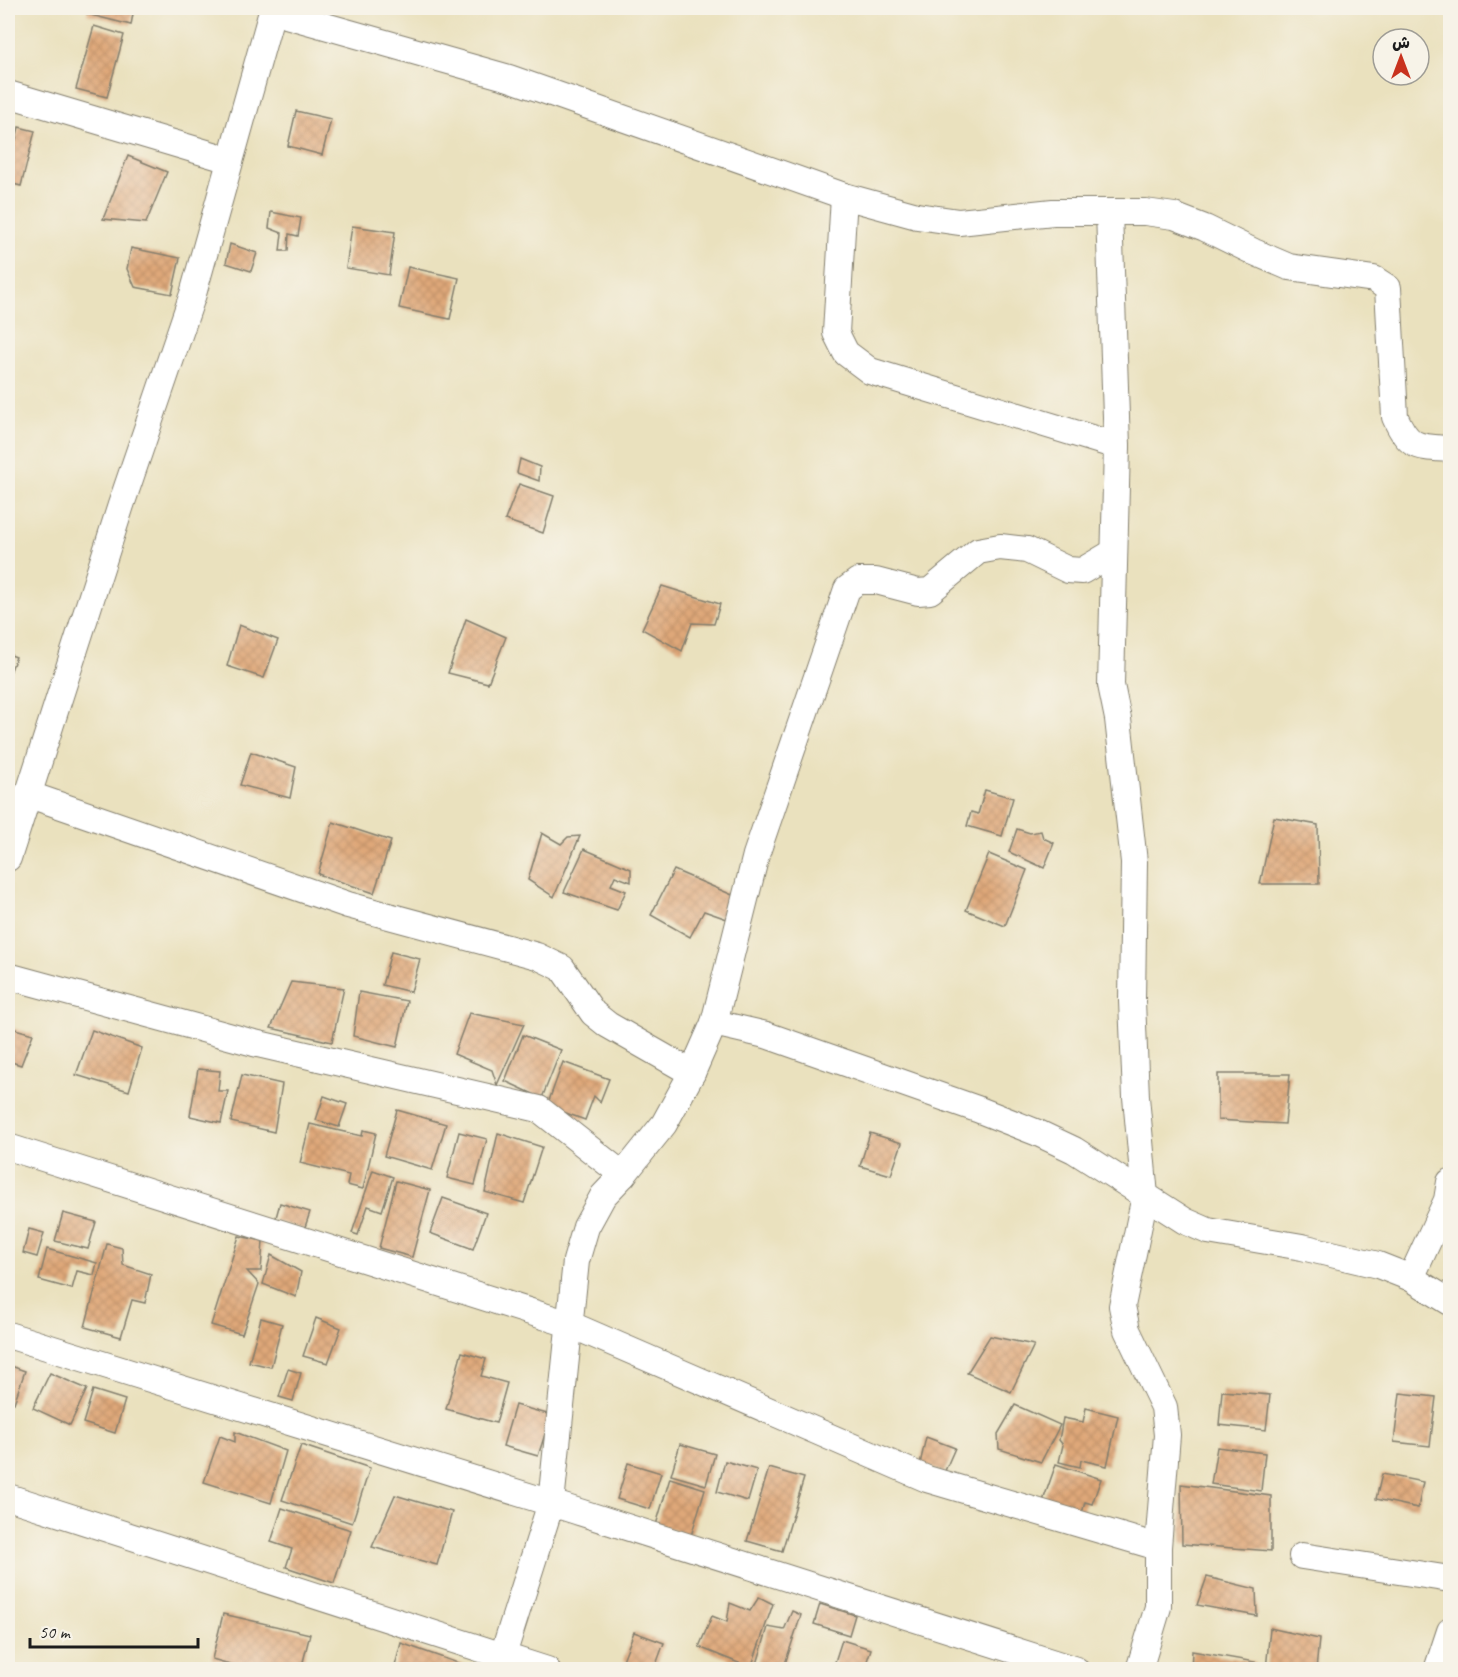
<svg xmlns="http://www.w3.org/2000/svg" width="1458" height="1677" viewBox="0 0 1458 1677" font-family="Caveat,'Playpen Sans Arabic',sans-serif">
<style>
.building{fill:url(#building-cross-hatch)}
.lines{fill:none;stroke-linecap:round;stroke-linejoin:round}
.street-casing{stroke:#837e6d;stroke-width:28}
.street{stroke:#fff;stroke-width:26}
</style>
<defs>
<pattern id="building-cross-hatch" width="8" height="8" patternUnits="userSpaceOnUse" patternTransform="scale(1.5)"><rect width="8" height="8" fill="#dfa879"/><path d="M0 0l8 8M0 8l8-8" fill="none" stroke="#bf9068"/></pattern>
</defs>
<rect width="100%" height="100%" fill="#f7f3e8"/>
<filter id="ink" filterUnits="userSpaceOnUse"><feTurbulence type="fractalNoise" baseFrequency=".0167" numOctaves="2"/><feDisplacementMap in="SourceGraphic" scale="12" xChannelSelector="R" yChannelSelector="G"/><feConvolveMatrix kernelMatrix="1 2 1 2 8 2 1 2 1" color-interpolation-filters="sRGB"/></filter>
<filter id="wash" filterUnits="userSpaceOnUse"><feTurbulence type="fractalNoise" baseFrequency=".008" numOctaves="4" result="noise"/><feDisplacementMap in="SourceGraphic" scale="24" xChannelSelector="R" yChannelSelector="G"/><feGaussianBlur stdDeviation="1.35" result="paint"/><feColorMatrix in="noise" values="0 0 0 0 0 0 0 0 0 0 0 0 0 0 0 0 0 1.4 0 .05"/><feComposite in="paint" operator="in"/></filter>
<g filter="url(#wash)">
<rect width="100%" height="100%" fill="#eae1be"/>
<g id="blocks">
<g class="building">
<path d="M89 8H134L131 25 87 14Z"/>
<path d="M94 26 124 35 107 97 76 89Z"/>
<path d="M296 111 331 119 322 155 288 146Z"/>
<path d="M19 127 35 131 21 186 9 183 12 170 8 169V138L15 143Z"/>
<path d="M128 156 167 172 146 223 103 219Z"/>
<path d="M271 212 301 218 298 236 289 234 288 251H280L282 233 269 228Z"/>
<path d="M352 226 395 232 389 275 346 268Z"/>
<path d="M230 244 257 253 251 271 226 263Z"/>
<path d="M131 248 180 258 172 294 135 287 127 269Z"/>
<path d="M408 267 459 278 450 319 399 308Z"/>
<path d="M520 459 540 467 539 481 517 473Z"/>
<path d="M519 484 554 496 543 533 505 520Z"/>
<path d="M662 586 720 604 714 624 692 623 682 651 642 629Z"/>
<path d="M466 619 506 637 488 683 448 673Z"/>
<path d="M239 625 278 640 264 678 227 666Z"/>
<path d="M8 654 16 657 8 678Z"/>
<path d="M251 752 296 767 290 798 240 785Z"/>
<path d="M985 790 1013 798 1002 836 967 826 971 812 978 814Z"/>
<path d="M1274 817 1318 825 1319 884H1260Z"/>
<path d="M333 822 391 841 374 893 318 874Z"/>
<path d="M1017 829 1030 833 1041 831 1043 838 1054 843 1044 868 1009 852Z"/>
<path d="M542 833 561 844 568 837 580 836 554 897 528 880Z"/>
<path d="M584 849 631 869V882L615 876 611 885 626 891 617 910 564 892Z"/>
<path d="M989 854 1027 870 1005 926 966 910Z"/>
<path d="M674 870 737 897 727 919 704 911 690 937 651 915Z"/>
<path d="M391 952 420 959 411 992 382 985Z"/>
<path d="M291 982 344 988 332 1042 271 1028Z"/>
<path d="M359 992 407 1001 397 1047 353 1036Z"/>
<path d="M469 1013 524 1024 497 1085 492 1070 454 1054Z"/>
<path d="M8 1027 33 1034 21 1065 8 1061Z"/>
<path d="M92 1030 142 1048 129 1091 76 1075Z"/>
<path d="M523 1035 561 1050 542 1098 505 1081Z"/>
<path d="M563 1062 609 1079 600 1102 594 1096 585 1120 547 1106Z"/>
<path d="M198 1069 220 1071 218 1091H228L221 1123 190 1116Z"/>
<path d="M1218 1074H1290L1285 1124 1218 1120Z"/>
<path d="M242 1075 282 1084 274 1132 231 1122Z"/>
<path d="M324 1096 347 1104 339 1127 316 1120Z"/>
<path d="M397 1110 446 1124 432 1170 384 1156Z"/>
<path d="M310 1124 362 1136 363 1130 376 1133 363 1189 347 1185 349 1175 300 1163Z"/>
<path d="M459 1132 487 1139 475 1185 447 1178Z"/>
<path d="M498 1133 542 1147 524 1203 485 1192Z"/>
<path d="M870 1133 902 1143 891 1175 860 1166Z"/>
<path d="M373 1170 393 1177 382 1211 368 1206 358 1235 352 1233Z"/>
<path d="M396 1181 430 1190 412 1257 379 1248Z"/>
<path d="M443 1198 486 1213 473 1249 430 1233Z"/>
<path d="M280 1203 310 1212 304 1230 275 1221Z"/>
<path d="M63 1213 96 1222 88 1249 55 1241Z"/>
<path d="M29 1229 44 1233 37 1257 23 1253Z"/>
<path d="M239 1236 263 1241 261 1271H247L259 1284 242 1334 211 1325Z"/>
<path d="M107 1244 122 1248 123 1265 151 1274 145 1303 132 1300 121 1337 85 1327Z"/>
<path d="M47 1249 97 1263 94 1275 77 1271 72 1289 39 1280Z"/>
<path d="M271 1255 301 1272 296 1297 263 1284Z"/>
<path d="M261 1318 282 1324 271 1367 249 1362Z"/>
<path d="M316 1318 341 1328 328 1363 303 1356Z"/>
<path d="M990 1336 1034 1345 1011 1392 967 1373Z"/>
<path d="M462 1352 486 1359 481 1376 507 1383 496 1423 446 1409Z"/>
<path d="M11 1366 25 1371 14 1403 8 1401V1376Z"/>
<path d="M288 1369 301 1373 293 1401 279 1397Z"/>
<path d="M50 1373 87 1389 70 1425 33 1408Z"/>
<path d="M93 1390 125 1400 115 1433 83 1423Z"/>
<path d="M1222 1391 1270 1395 1266 1430 1219 1425Z"/>
<path d="M1400 1393 1436 1397 1430 1446 1394 1442Z"/>
<path d="M515 1405 551 1415 538 1456 503 1446Z"/>
<path d="M1015 1405 1060 1425 1041 1462 999 1449 998 1434Z"/>
<path d="M1086 1408 1118 1416 1107 1466 1081 1460 1080 1467 1059 1462 1063 1445 1059 1440 1063 1418 1083 1422Z"/>
<path d="M235 1432 286 1451 271 1503 204 1482 220 1436 235 1442Z"/>
<path d="M926 1437 955 1448 944 1473 920 1464Z"/>
<path d="M680 1444 715 1454 706 1485 671 1475Z"/>
<path d="M301 1445 370 1468 352 1523 282 1500Z"/>
<path d="M1217 1447 1265 1453 1261 1491 1211 1484Z"/>
<path d="M725 1461 757 1470 748 1501 717 1492Z"/>
<path d="M628 1463 661 1473 650 1509 617 1499Z"/>
<path d="M1056 1464 1101 1479 1092 1504 1085 1502 1081 1517 1054 1511V1503L1043 1501Z"/>
<path d="M769 1468 804 1478 782 1551 747 1541Z"/>
<path d="M1382 1474 1423 1482 1418 1508 1376 1499Z"/>
<path d="M670 1478 705 1489 691 1536 656 1525Z"/>
<path d="M1181 1484 1271 1496V1551L1182 1544Z"/>
<path d="M395 1495 452 1512 437 1565 372 1547Z"/>
<path d="M282 1508 351 1530 334 1583 286 1567 292 1549 271 1542Z"/>
<path d="M1207 1577 1256 1589 1257 1616 1197 1605Z"/>
<path d="M759 1597 773 1604 751 1668 699 1647 712 1616 727 1622 730 1603 750 1611Z"/>
<path d="M820 1604 855 1615 849 1635 814 1624Z"/>
<path d="M792 1611 801 1615 783 1670H769L757 1664 768 1627 784 1630Z"/>
<path d="M223 1614 310 1634 301 1670H251L212 1659Z"/>
<path d="M1270 1628 1319 1639 1316 1670H1266Z"/>
<path d="M634 1632 664 1643 654 1670H648L623 1660Z"/>
<path d="M842 1640 871 1649 864 1670 833 1668Z"/>
<path d="M401 1643 475 1669V1670H394Z"/>
<path d="M1192 1651 1255 1662 1254 1670H1191Z"/>
</g>
</g>
</g>
<g filter="url(#ink)">
<use href="#blocks" fill-opacity="0" stroke="#837e6d" stroke-width="1.5"/>
<g class="lines">
<g class="street-casing">
<g id="street">
<path d="M272 11 509 78 844 196 917 216 959 222 1053 212H1145L1174 216 1205 228 1254 252 1289 267 1374 279 1388 288 1395 417C1409 449 1418 447 1450 449"/>
<path d="M8 94 230 160"/>
<path d="M844 196 836 333 846 353 870 371 1117 446"/>
<path d="M1109 212 1117 446 1111 685 1118 719 1134 862 1132 1001 1136 1097 1145 1196 1122 1306 1127 1330 1164 1407 1167 1435 1158 1547V1607L1139 1670"/>
<path d="M27 794 348 905 537 956 562 968 593 1013 608 1025 692 1073"/>
<path d="M8 858 121 505 193 294 273 8"/>
<path d="M8 976 254 1043 539 1109 623 1175"/>
<path d="M714 1023 756 855 847 589 858 581H876L918 592 930 591 978 551 1000 547 1027 550 1068 570 1082 571 1114 552"/>
<path d="M8 1147 569 1324 927 1479 1158 1547"/>
<path d="M1411 1278 1447 1200 1450 1182"/>
<path d="M8 1335 551 1503 1076 1670"/>
<path d="M8 1497 547 1670"/>
<path d="M1302 1556 1450 1579"/>
<path d="M501 1670 503 1655 551 1503 576 1261 586 1227 603 1196 623 1175 664 1124 692 1073 714 1023 766 1035 977 1109 1038 1133 1074 1150 1185 1221 1208 1231 1302 1247 1378 1265 1411 1278 1450 1302"/>
<path d="M1437 1670 1450 1631"/>
</g>
</g>
<use href="#street" class="street"/>
</g>
</g>
<rect width="1458" height="1677" fill="none" stroke="#f7f3e8" stroke-width="30"/>
<g transform="translate(1401 57)"><circle r="28" fill="#f7f3e8" stroke="#9f9d96" stroke-width="1.5"/>
<path d="M0-4.5L10 22L0 15L-10 22Z" fill="#c8321e"/>
<text y="-9" font-size="16" font-weight="bold" text-anchor="middle" fill="#1c1c1c">ش</text>
</g>
<path d="M30 1638v9h168v-9" fill="none" stroke="#1c1c1c" stroke-width="3"/>
<text x="39" y="1638" font-size="18" fill="#1c1c1c" stroke="#f7f3e8" stroke-width="4.5" paint-order="stroke">50 m</text>
</svg>
